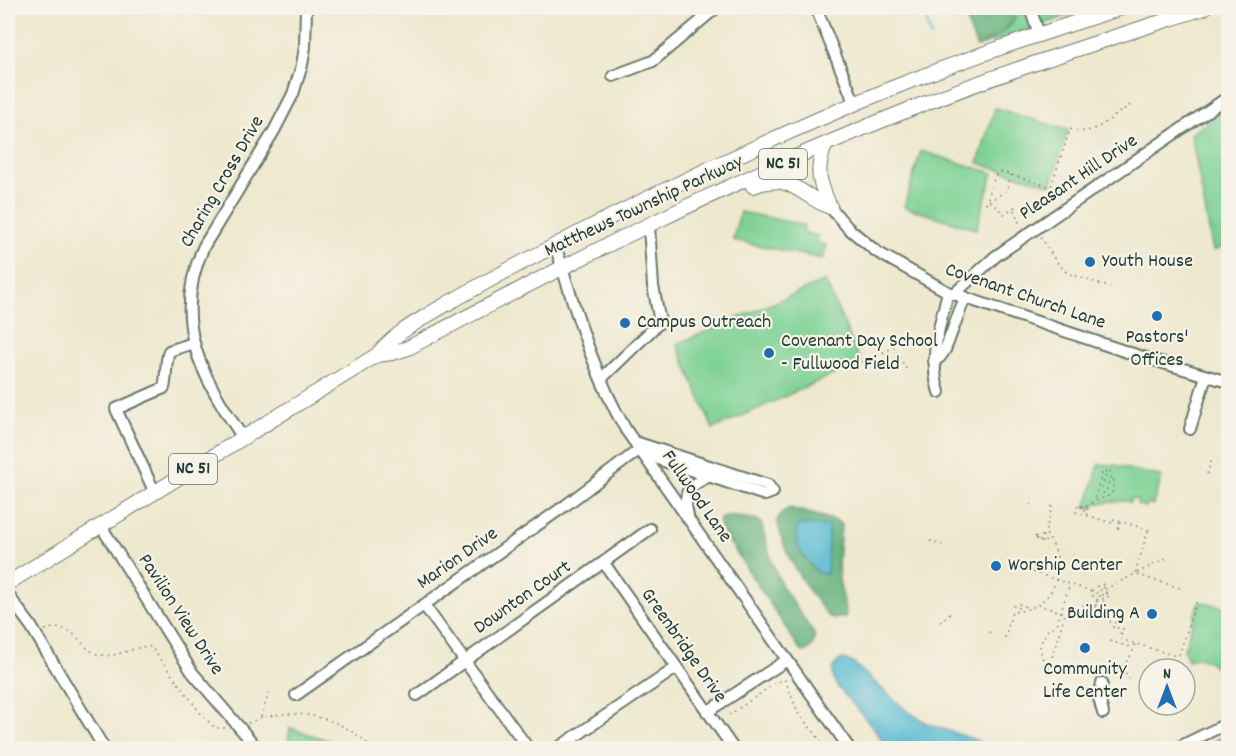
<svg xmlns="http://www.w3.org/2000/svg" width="1236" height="756" viewBox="0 0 1236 756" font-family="Dekko,sans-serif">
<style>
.green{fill:#7dd194;stroke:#4e8764;stroke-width:1.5}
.forest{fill:#66b37e;stroke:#427859;stroke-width:1.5}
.water{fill:#55bad4;stroke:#3a7c84;stroke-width:1.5}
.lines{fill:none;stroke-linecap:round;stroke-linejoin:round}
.stream{stroke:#55bad4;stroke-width:3}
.minor-casing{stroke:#67796a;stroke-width:14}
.major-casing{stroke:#67796a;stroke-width:16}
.path{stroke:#67796a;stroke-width:1.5;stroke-dasharray:1.5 4.5;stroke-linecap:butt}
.minor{stroke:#fff;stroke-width:10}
.major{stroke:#fff;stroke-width:14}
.path-bridge{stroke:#67796a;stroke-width:1.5;stroke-dasharray:1.5 4.5;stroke-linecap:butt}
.poi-dot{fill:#1f6fb2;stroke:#f7f3e8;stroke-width:2}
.labels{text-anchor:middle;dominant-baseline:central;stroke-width:4.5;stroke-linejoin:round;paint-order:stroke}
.shield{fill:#f7f3e8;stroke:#60746a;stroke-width:1.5}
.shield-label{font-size:18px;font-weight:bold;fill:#1f3d34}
.street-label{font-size:20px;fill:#1f3d34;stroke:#f7f3e8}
.poi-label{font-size:20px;fill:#1f3d34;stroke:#f7f3e8;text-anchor:start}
</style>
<rect width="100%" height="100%" fill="#f7f3e8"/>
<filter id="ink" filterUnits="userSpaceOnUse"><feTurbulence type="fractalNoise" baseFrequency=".0167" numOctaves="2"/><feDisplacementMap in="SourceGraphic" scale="12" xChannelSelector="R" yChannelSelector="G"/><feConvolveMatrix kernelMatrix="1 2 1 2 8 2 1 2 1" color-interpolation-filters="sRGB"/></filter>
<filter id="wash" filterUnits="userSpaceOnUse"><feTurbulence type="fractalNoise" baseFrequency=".008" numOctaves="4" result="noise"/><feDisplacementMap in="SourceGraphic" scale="24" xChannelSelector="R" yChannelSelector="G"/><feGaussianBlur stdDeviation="1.35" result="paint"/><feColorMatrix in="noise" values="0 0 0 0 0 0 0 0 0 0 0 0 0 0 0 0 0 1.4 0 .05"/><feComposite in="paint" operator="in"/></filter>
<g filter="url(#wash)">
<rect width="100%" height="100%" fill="#eee8ce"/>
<g class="green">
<path d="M961 8H1091L977 47Z"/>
<path d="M1228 107V245L1213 251 1191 134Z"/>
<path d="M995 108 1068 130 1051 185 978 163Z"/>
<path d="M921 151 993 173 976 229 904 207Z"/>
<path d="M740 212 804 225 803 232 818 236 817 243 826 245 823 259 733 240Z"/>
<path d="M825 281 861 362 713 429 677 344Z"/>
<path d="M1099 464 1115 465 1134 471 1162 476 1153 505 1148 503 1146 507 1137 504 1138 500 1131 498 1130 502C1122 499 1118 502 1111 502 1100 504 1099 500 1089 509L1085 505 1088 502Z"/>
<path d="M1202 602 1228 608V676L1224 677C1213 664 1207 654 1188 660L1184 650 1198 604Z"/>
<path d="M290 728 330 741 336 748H300L288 744Z"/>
</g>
<g class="forest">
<path d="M961 8H1016C1017 30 994 37 977 47Z"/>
<path d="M790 508 837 521 841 525 838 561 839 580 846 613 845 617 833 618 828 616C804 585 785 559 777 520L782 512Z"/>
<path d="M725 516 755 519 761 522 772 563 782 586 814 634C815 642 812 649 804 652L801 651 719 526 720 519Z"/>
<path d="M1228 735V746L1224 748H1201Z"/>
</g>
<g class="water">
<path d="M802 524 829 526 827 574 817 572C804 556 793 549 797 527Z"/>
<path d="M843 659 853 663 907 711 928 724 979 741 983 748H887L873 727 837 686C831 675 830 665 843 659Z"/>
</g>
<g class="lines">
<path class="stream" d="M923 8 931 37"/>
</g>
</g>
<g filter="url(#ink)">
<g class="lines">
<g class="minor-casing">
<g id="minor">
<path d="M816 8 855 104"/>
<path d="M1030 8 1039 34"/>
<path d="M613 76 653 61 716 8"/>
<path d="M830 207 848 228 877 252 948 292 1136 355 1228 382"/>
<path d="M555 245C575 308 593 373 626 430L849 748"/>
<path d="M954 294 996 256 1228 97"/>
<path d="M934 361 940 357 945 350 965 297"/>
<path d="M601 379 660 322 653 286 649 226"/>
<path d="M939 392C928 359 940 325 948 292"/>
<path d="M1190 429 1206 376"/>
<path d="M243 438C201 375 170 321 204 246L274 131 293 94 302 65 305 47 306 8"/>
<path d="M635 442 768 485 773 492 765 495 643 454"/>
<path d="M155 493 116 409 164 388C167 375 165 363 169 351L193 343"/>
<path d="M688 516C682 491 688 486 710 476"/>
<path d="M101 526 192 672 257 748"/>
<path d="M604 563 733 748"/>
<path d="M8 595 31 626 104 748"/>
<path d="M424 605 528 748"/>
<path d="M1102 683 1099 698 1103 713"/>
<path d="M296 695 566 505 640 449"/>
<path d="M417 695 650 529"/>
<path d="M707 712 787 660"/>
<path d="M558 748 676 668"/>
<path d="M1177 748 1228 723"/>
</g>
</g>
<g class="major-casing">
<g id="major">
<path d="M825 145C815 172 819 181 830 207"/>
<path d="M753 186C789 171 801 196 830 207"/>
<path d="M377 355 392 353 408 348C571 261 737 178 908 110 1005 71 1105 40 1204 8"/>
<path d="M8 583 377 355C394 334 415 323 438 309 468 292 498 275 529 259 648 196 770 138 895 87 969 57 1045 32 1121 8"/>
</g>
</g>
<g class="path">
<path d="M989 201 1007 191 1011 175"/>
<path d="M990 202 1004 214 1018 205"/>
<path d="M986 204 995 176 1002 172 1051 187 1070 129C1096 138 1110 116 1131 105"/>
<path d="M1014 210 1021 227"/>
<path d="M1041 237 1055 260 1067 273 1115 289"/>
<path d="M861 362H864L894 347 907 370"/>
<path d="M1105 473 1109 470 1111 472 1110 477"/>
<path d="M1207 474 1211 462 1213 463"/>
<path d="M1031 505 1032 499"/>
<path d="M1081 506 1082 510 1087 511"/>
<path d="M1086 507C1094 500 1102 499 1112 494L1114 478H1110L1106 492 1103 493 1101 490 1106 475 1102 474 1094 500"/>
<path d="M1087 515 1088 509 1078 505 1076 512 1112 523 1113 519 1152 531"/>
<path d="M1118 529 1120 522"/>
<path d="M1148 531 1135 574 1183 589"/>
<path d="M1036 539 1042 536"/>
<path d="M930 541 942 545"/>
<path d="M1041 542 1046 543 1042 535"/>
<path d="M1033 572 1112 598"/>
<circle cx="1099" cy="593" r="7"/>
<path d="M1105 589 1167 558"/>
<path d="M1103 601 1121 634"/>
<path d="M1227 601H1228"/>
<path d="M1038 605 1067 614 1084 605"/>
<path d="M1095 605 1103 607 1114 629 1117 628"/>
<path d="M1018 608 1026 606 1024 603"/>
<path d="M1095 608 1104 580"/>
<path d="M940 622 952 611"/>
<path d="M1123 628 1120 639 1176 656"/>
<path d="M45 630C78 620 78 651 101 655 119 658 138 644 151 647L202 715 215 728H227"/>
<path d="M989 633 991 629"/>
<path d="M1005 638 1012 612C1055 610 1072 565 1045 533L1053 504"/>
<path d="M1110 641 1133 648"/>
<path d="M1179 655 1197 600"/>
<path d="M1044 665 1040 647 1042 640 1048 630 1057 623 1070 584"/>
<path d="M1122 668 1131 681"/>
<path d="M1111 670H1115C1126 665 1132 656 1135 644"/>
<path d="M1047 674 1065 614"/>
<path d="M1224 680 1228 678"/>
<path d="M729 715 777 682 785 680 799 715 816 734 823 748"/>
<path d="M261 717 269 692"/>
<path d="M248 723C289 704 342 716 372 748"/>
</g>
<use href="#minor" class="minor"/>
<use href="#major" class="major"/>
<g class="path-bridge">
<path d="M1035 536 1041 542"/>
<path d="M1013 606 1024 603"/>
</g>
</g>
</g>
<g class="poi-dot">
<circle cx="1090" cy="262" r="6"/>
<circle cx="1157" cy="316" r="6"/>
<circle cx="625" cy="323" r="6"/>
<circle cx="769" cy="353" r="6"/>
<circle cx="996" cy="566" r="6"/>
<circle cx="1152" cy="614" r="6"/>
<circle cx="1085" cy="648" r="6"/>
</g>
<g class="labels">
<g class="shield">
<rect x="759" y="149" width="48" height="30" rx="4.5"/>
<rect x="169" y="454" width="48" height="30" rx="4.5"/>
</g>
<g class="shield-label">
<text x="783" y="164">NC 51</text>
<text x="193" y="469">NC 51</text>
</g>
<g class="street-label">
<text transform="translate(1079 178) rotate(-34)">Pleasant Hill Drive</text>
<text transform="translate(223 182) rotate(-60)">Charing Cross Drive</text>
<text transform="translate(644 207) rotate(-25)">Matthews Township Parkway</text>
<text transform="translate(1025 297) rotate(19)">Covenant Church Lane</text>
<text transform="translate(696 497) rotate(55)">Fullwood Lane</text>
<text transform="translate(458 559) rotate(-35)">Marion Drive</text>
<text transform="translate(523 598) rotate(-35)">Downton Court</text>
<text transform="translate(180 615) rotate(57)">Pavilion View Drive</text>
<text transform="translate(683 646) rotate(55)">Greenbridge Drive</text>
</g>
<g class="poi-label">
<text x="1102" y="262">Youth House</text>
<text x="637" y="323">Campus Outreach</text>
<text x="1157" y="338" text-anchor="middle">Pastors'<tspan x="1157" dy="23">Offices</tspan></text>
<text x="781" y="342">Covenant Day School<tspan x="781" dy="23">- Fullwood Field</tspan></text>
<text x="1008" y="566">Worship Center</text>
<text x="1140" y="614" text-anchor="end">Building A</text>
<text x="1085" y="670" text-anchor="middle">Community<tspan x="1085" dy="23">Life Center</tspan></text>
</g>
</g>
<rect width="1236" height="756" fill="none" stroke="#f7f3e8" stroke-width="30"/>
<g transform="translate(1167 687)"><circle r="28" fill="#f7f3e8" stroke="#a1aaa0" stroke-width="1.5"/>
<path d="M0-4.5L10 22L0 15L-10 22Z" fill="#1f6fb2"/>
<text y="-9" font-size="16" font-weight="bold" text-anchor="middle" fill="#1f3d34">N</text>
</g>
</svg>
